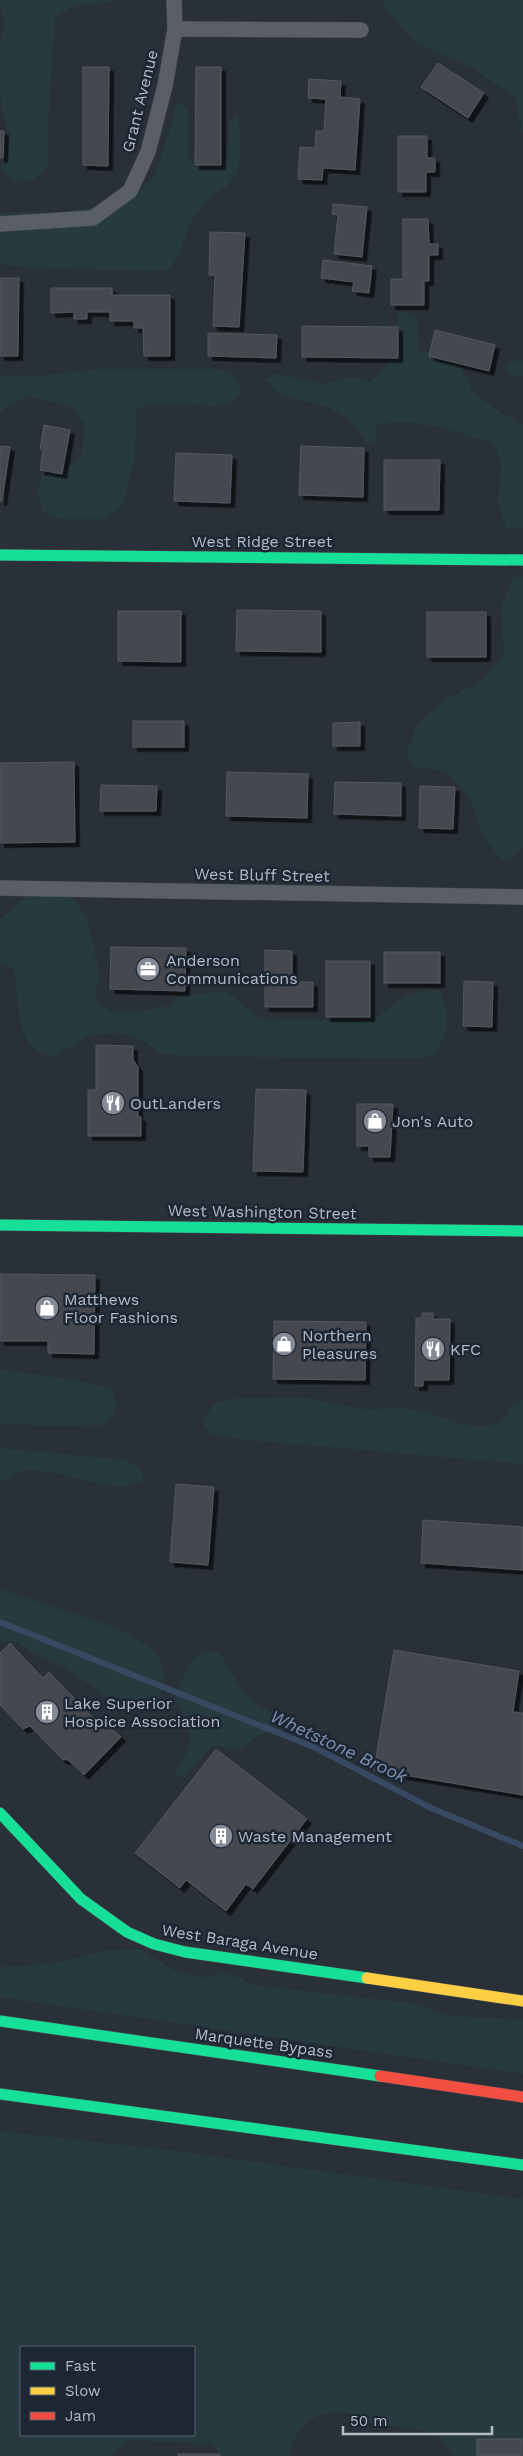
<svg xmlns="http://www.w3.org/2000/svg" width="523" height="2456" viewBox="0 0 523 2456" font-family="'Work Sans',sans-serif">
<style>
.green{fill:#273a3e;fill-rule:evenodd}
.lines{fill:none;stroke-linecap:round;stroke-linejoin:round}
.stream{stroke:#384963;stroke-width:6}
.building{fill:#444950;stroke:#52575f;filter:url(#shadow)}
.street-casing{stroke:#484c53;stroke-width:16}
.fast-casing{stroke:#484c53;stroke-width:12}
.slow-casing{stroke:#484c53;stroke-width:12}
.jam-casing{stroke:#484c53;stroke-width:12}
.street{stroke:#5a5e66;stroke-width:15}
.fast{stroke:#16e098;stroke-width:11}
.slow{stroke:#ffcf43;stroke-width:11}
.jam{stroke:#f24e42;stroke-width:11}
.labels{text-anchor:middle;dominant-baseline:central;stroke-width:5;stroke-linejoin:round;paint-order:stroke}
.street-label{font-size:16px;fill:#b4bcc9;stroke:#1d2633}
.poi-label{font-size:16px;fill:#b4bcc9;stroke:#1d2633;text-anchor:start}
.water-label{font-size:18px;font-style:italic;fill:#7c92b1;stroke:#1d2633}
</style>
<defs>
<filter id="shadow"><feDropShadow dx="4.5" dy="4.5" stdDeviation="0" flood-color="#0009"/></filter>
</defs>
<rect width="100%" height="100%" fill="#2a3038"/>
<g class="green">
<path d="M0 0H117L113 2 76 5 55 17 48 127V167L33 180 12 182 1 168 8 152 10 135 3 114 0 92V47L4 26Z"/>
<path d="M384 0H523V134L515 98 473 68 415 42 385 9Z"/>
<path d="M177 102 188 109V158L196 168H212L227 161 230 120 238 114 241 148 238 172 226 187 212 195 192 220 178 255 170 269 150 271 23 267 0 264V213L61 212 130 202 154 176 171 127Z"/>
<path d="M400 310 417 318 419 352 441 351 458 359 472 391 494 408 523 425V528H506L498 501 501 466 494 443C461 434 410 414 376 426V441L367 445 357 428 345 416 327 407 279 394 264 380 275 373 322 384 351 377 371 382 387 364Z"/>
<path d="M514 361H523V377L510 374 504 365Z"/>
<path d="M99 369H215L234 374 240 385V394L231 403 218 406 183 403H148L136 411 135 459 121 508 102 519H60L43 512 37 492 42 477C59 467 68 469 82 457L84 424 70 406 29 396 8 405 0 412V376H38Z"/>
<path d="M514 577H523V848L511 859 502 860 481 834 471 799 445 771 412 767 407 752 417 724 441 702 482 680 504 655 501 608Z"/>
<path d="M27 897H72L87 917 100 978 95 991 97 1002 111 1011H143L169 1006 179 996 226 991 260 1019 370 1021C380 1018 381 1014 389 1008 402 995 422 989 440 991 452 1014 447 1035 434 1055L417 1059 184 1056 159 1053 146 1042 120 1033 90 1035 54 1057C11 1050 21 1000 14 970L7 965H0V919Z"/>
<path d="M0 1369 79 1381 111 1389 117 1406 113 1417 104 1425 45 1426 0 1423Z"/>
<path d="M298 1397C321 1400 344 1407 366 1409 383 1410 397 1406 416 1410 440 1414 473 1434 498 1423 506 1419 508 1413 511 1405L523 1400V1464L247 1440 210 1434 203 1423 213 1404 230 1399Z"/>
<path d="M0 1448 126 1460 140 1468 144 1480 125 1487 106 1485 53 1472 26 1470 0 1482Z"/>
<path d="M0 1589 117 1628 149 1646 159 1657 163 1668 164 1682 160 1699 156 1704 149 1706 121 1701 100 1692 66 1668 29 1651 17 1642 0 1641Z"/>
<path d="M212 1651 221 1654 242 1691 253 1702 288 1722 289 1725C282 1735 270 1731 260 1735 251 1738 248 1748 237 1749 229 1749 221 1744 214 1747 203 1751 195 1769 184 1777L177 1776 176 1769C199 1741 191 1730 175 1701 177 1691 188 1665 194 1658 198 1653 207 1652 212 1651Z"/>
<path d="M139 1949 176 1971 201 1978 223 1972 242 1979 252 1985 417 2004 450 2016 523 2020V2074L0 1997V1967L49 1964 109 1950Z"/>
<path d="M0 2131 177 2151 523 2199V2456L522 2439H477V2456H453C448 2448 441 2437 432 2433 423 2429 381 2425 368 2423 360 2421 354 2415 347 2413 320 2406 291 2429 290 2456H220L213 2444 128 2440 110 2456H0ZM21 2347H194V2435H21Z"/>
</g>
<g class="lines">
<path class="stream" d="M0 1622 314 1747 431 1808 523 1846"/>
</g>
<g class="building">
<path d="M438 63 484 93 468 118 421 87Z"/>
<path d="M83 67H109L108 166 83 165Z"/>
<path d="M196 67H221V165H195Z"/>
<path d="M309 79 341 81 340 97 360 99 355 170 323 168 322 180 298 179 300 147 315 148 316 131H324L326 99 308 98Z"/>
<path d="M0 131H4L3 158H0Z"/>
<path d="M398 136H427V158H435V172H426V192H398Z"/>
<path d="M333 204 367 207 362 257 334 254 338 215 332 214Z"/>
<path d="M403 219H428L429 244H438V255H429V281H424V305H391V279H403Z"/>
<path d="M210 232 245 233 239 327 213 326 215 275H209Z"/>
<path d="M323 260 372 266 369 293 352 291 354 282 321 278Z"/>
<path d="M0 278H19L18 356H0Z"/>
<path d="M51 288H112V295H170V356H144L143 328H134V321H110V312H87V319H74V312L51 313Z"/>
<path d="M302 326 398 327V358L302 357Z"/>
<path d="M435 330 495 345 489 371 429 356Z"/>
<path d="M208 333 277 335 276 358 208 356Z"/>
<path d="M44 425 70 430 62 474 40 470 43 450 40 449Z"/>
<path d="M0 446 10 447 2 501H0Z"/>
<path d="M301 446 364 448 363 497 299 495Z"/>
<path d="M176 453 232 455 230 503 174 501Z"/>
<path d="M384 460H440L439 510H384Z"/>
<path d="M237 610 321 611V652L236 651Z"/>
<path d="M118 611H181V662L118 661Z"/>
<rect x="427" y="612" width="59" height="45"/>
<rect x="133" y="721" width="51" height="26"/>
<path d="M360 722V746H333V723Z"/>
<path d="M74 762 75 842 0 843V763Z"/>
<path d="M227 772 308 774 307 818 226 816Z"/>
<path d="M335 782 401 783V816L334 814Z"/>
<path d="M101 785 157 786 156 811H100Z"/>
<path d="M420 786 455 787 453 829 419 828Z"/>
<path d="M111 947 186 948 185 991 110 989Z"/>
<path d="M265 950 292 951V982H313V1007H265Z"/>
<rect x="384" y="952" width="56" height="31"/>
<rect x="326" y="961" width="44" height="56"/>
<path d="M464 981 493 982 492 1027 463 1026Z"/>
<path d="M96 1045 133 1046V1060L138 1067V1117H141V1136H88V1090H96Z"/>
<path d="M256 1089 306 1090 303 1172 253 1171Z"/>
<path d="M357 1104H393L390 1157H369V1146H357Z"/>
<path d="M0 1274 95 1275 94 1354 48 1353V1341H0Z"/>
<path d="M422 1313H433V1319H450L449 1380H423V1386H415L416 1318H422Z"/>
<path d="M274 1321 366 1322 365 1380 273 1379Z"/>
<path d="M176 1484 214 1487 208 1565 170 1562Z"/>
<path d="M423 1520 523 1527V1570L421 1563Z"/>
<path d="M10 1643 43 1678 49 1672 101 1726 103 1720 121 1737 84 1775 68 1760 62 1759 30 1726 23 1729 0 1705V1653Z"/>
<path d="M394 1650 519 1671 513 1712 523 1713V1795L374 1770Z"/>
<path d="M216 1749 307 1819 253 1889 246 1884 226 1911 186 1880 180 1888 135 1853Z"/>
<rect x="477" y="2439" width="45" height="17"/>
<rect x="178" y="2454" width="42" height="2"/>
</g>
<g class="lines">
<g class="street-casing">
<g id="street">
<path d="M175 29 361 30"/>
<path d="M0 224 93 218 130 191 148 152 165 86 175 29 174 0"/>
<path d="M0 888 523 897"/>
</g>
</g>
<g class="fast-casing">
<g id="fast">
<path d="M0 555 523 560"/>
<path d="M0 1225 523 1231"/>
<path d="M0 1813 81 1899 127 1932 154 1944 185 1952 367 1978"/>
<path d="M0 2021 380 2076"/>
<path d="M0 2094 523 2165"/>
</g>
</g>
<g class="slow-casing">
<path id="slow" d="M367 1978 523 2001"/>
</g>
<g class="jam-casing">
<path id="jam" d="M380 2076 523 2097"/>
</g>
<use href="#street" class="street"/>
<use href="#fast" class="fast"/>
<use href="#slow" class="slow"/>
<use href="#jam" class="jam"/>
</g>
<defs>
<g id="office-disc" transform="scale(1.25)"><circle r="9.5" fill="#848b96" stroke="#1d2633"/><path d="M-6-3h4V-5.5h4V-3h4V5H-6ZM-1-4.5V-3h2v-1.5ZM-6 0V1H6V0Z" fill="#fff"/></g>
<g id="restaurant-disc" transform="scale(1.25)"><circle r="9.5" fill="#848b96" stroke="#1d2633"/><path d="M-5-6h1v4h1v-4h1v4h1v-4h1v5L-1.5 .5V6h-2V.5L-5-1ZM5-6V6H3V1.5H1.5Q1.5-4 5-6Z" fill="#fff"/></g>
<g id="shop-disc" transform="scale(1.25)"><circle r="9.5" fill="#848b96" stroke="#1d2633"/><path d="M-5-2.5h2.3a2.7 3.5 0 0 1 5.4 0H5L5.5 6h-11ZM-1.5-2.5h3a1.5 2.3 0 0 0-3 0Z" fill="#fff"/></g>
<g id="building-disc" transform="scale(1.25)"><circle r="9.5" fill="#848b96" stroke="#1d2633"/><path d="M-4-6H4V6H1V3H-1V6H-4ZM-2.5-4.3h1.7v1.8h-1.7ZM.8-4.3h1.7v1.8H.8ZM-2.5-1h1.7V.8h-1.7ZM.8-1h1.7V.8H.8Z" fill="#fff"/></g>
</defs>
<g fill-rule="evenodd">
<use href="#office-disc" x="148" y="969"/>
<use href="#restaurant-disc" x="113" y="1103"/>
<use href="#shop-disc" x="375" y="1121"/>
<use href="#shop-disc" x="47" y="1308"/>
<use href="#shop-disc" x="284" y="1344"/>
<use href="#restaurant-disc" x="433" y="1349"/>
<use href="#building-disc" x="47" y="1712"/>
<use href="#building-disc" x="221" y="1836"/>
</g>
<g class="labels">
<g class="street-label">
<text transform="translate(140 101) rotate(-76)">Grant Avenue</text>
<text x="262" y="541">West Ridge Street</text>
<text transform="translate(262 875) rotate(1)">West Bluff Street</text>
<text transform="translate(262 1212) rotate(1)">West Washington Street</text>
<text transform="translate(240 1942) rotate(9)">West Baraga Avenue</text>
<text transform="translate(264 2043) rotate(8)">Marquette Bypass</text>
</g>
<g class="poi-label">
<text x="166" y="960">Anderson<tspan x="166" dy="18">Communications</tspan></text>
<text x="130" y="1103">OutLanders</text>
<text x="392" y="1121">Jon's Auto</text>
<text x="64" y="1299">Matthews<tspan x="64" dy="18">Floor Fashions</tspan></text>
<text x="302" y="1335">Northern<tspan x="302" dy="18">Pleasures</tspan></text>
<text x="450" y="1349">KFC</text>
<text x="64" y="1703">Lake Superior<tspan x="64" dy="18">Hospice Association</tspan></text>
<text x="238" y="1836">Waste Management</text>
</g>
<g class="water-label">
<text transform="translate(339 1746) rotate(25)">Whetstone Brook</text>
</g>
</g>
<rect x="20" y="2346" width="175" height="90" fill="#1d2633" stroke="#59626f"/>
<rect x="30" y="2362" width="25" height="8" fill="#16e098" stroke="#59626f"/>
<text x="65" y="2371" font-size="15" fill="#b4bcc9">Fast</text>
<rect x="30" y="2387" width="25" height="8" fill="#ffcf43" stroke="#59626f"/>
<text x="65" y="2396" font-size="15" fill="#b4bcc9">Slow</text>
<rect x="30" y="2412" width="25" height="8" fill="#f24e42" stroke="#59626f"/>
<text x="65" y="2421" font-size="15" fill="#b4bcc9">Jam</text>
<path d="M343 2426v8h149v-8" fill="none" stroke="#b4bcc9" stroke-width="2.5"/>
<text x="350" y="2426" font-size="15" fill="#b4bcc9" stroke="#1d2633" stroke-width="4" paint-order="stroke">50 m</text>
</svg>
